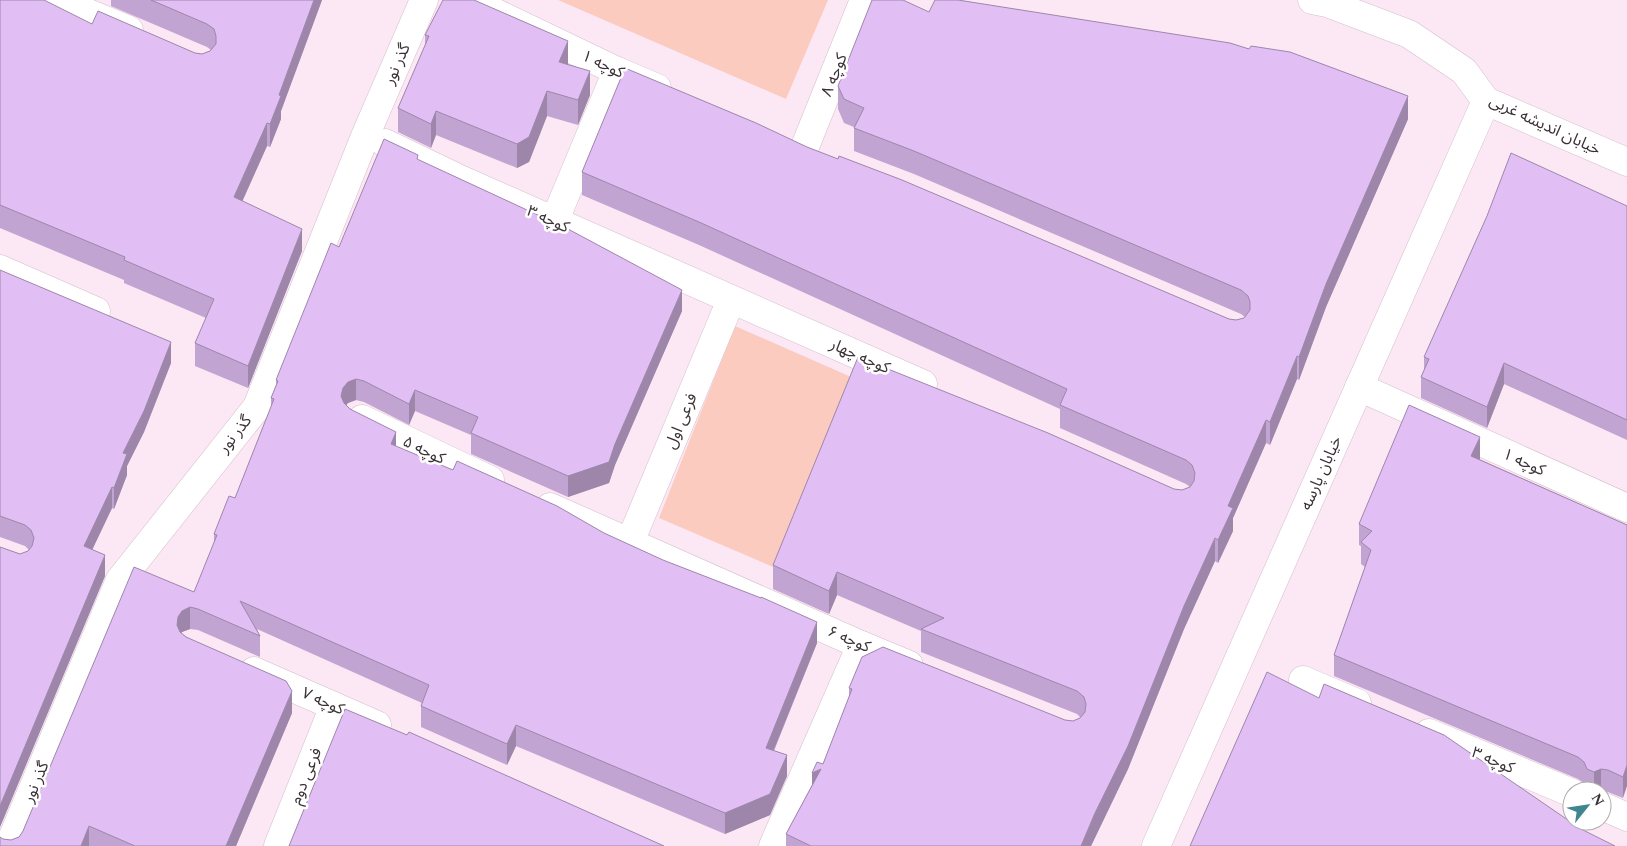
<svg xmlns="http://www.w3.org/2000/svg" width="1627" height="846" viewBox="0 0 1627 846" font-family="Spectral,'Noto Sans Arabic',serif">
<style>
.green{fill:#fccbc0}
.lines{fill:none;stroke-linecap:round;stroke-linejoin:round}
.minor-casing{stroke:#d3bfcc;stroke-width:29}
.minor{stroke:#fff;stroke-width:28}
.wall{fill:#c2a4d2}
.shaded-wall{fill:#9e86ab}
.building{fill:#e1bff4;stroke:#9e86ab}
.labels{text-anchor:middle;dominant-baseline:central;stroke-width:5;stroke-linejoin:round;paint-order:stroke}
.street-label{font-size:16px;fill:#393136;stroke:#fff}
</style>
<rect width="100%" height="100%" fill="#fce7f4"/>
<g class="green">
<path d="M558 0H828L786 99Z"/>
<path d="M735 326 858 380 780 570 659 518Z"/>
</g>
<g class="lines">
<g class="minor-casing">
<g id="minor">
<path d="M57 0 129 30"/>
<path d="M469 0 617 71 657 88"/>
<path d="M1312 0 1327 3 1409 34 1464 71 1486 101 1627 162"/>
<path d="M385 143 462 180 923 384"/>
<path d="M804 149 864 0"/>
<path d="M554 222 617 71"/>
<path d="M0 269 96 311"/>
<path d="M1359 387 1627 508"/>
<path d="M362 419 490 480"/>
<path d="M550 507 861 645 909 665"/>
<path d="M630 542 731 300"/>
<path d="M254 671 377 725"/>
<path d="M1303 680 1357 703"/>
<path d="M1429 733 1572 793"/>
<path d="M1602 806 1627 817"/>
<path d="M9 846 120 580 257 407 366 134 424 0"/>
<path d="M278 846 334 706"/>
<path d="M773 846 861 645"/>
<path d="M1156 846 1486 101"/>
</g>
</g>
<use href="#minor" class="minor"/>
</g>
<g class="wall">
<path d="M0 0 92 24 195 53 202 54 210 51 211 50 207 47 111 6V0H322L281 111V119L270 147 267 146 242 201 302 251 248 388 195 366V343L206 318 124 283V280L0 228Z"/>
<path d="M929 12 1408 119 1326 307 1299 380 1297 379 1270 445 1266 443 1233 518V531L1218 563 1215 561 1184 629 1128 769 1091 846H786V834L823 764 849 697V688L1065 720 1073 721 1081 718 1077 714 921 652V631L837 595 829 614 773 589V565L1174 489 1182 490 1190 487 1186 484 1060 428V409L699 245 582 195V172L807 147 1229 319 1236 320 1244 318 1245 317 1241 314 914 174 854 151V127L844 123 838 109V86Z"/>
<path d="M425 35 568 65 590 95 578 125 547 116 529 162 517 168 436 135 431 148 398 132V108L425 47Z"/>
<path d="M418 160 682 311 615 465 609 483 568 497 471 454V435L415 411 409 425 364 402 356 400 348 403 346 405 396 447 604 533 817 643 774 751 787 776 770 815 725 834 516 746 507 765 421 727V706L422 703 257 629 260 636V657L198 630 190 629 182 632 181 633 292 713 236 846H0L3 839 11 840 19 837 194 592 214 544V534L235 498 271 408V398L276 385V380L339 247Z"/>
<path d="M1627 206V440L1504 384 1487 428 1421 398V377L1424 371V357Z"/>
<path d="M0 270 171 363 144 432 127 466V475L114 509 112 508 92 550 105 576 0 827V547L20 554 28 551 29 550 25 546 0 537Z"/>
<path d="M1479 459 1627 525 1623 798 1608 792 1601 790 1589 791 1587 790 1584 783 1578 779 1334 676V655L1365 567 1361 564V546L1359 545V524Z"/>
</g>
<g class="shaded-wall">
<path d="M314 0H322L281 111V119L270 147V124L279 95Z"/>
<path d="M568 41V65L559 62Z"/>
<path d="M590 71V95L578 125V100Z"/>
<path d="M547 91V116L529 162 517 168V144Z"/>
<path d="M1408 96V119L1326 307 1299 380V357L1326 284Z"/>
<path d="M436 111V135L431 148V124Z"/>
<path d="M267 123V146L234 220V197Z"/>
<path d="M302 229V251L248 388V366Z"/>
<path d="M682 290V311L615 465 609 483 568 497V476L615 444Z"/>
<path d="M171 342V363L144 432 127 466V475L114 509V488L123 453Z"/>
<path d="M1297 356V379L1270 445V422Z"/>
<path d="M1504 363V384L1487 428V407Z"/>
<path d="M356 379V400L348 403 343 409 341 396 343 388 348 382Z"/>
<path d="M415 390V411L409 425V404Z"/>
<path d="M1266 420V443L1233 518V531L1218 563V540L1228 506Z"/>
<path d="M396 432V453L391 444Z"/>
<path d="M1480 437V459L1471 477V456Z"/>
<path d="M112 487V508L84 567V546Z"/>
<path d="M1215 538V561L1184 629 1128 769 1091 846H1081L1184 606Z"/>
<path d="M105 555V576L0 827V806Z"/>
<path d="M837 572V595L829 614V591Z"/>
<path d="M190 607V629L182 632 178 638 177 625 178 617 182 611Z"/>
<path d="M817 622V643L766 769V748Z"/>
<path d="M292 691V713L236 846H226Z"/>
<path d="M516 725V746L507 765V744Z"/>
<path d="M787 755V776L770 815 725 834V813Z"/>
<path d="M1627 765V786L1623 798V777Z"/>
<path d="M821 769 812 796V773Z"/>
<path d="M1601 769V790L1594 791V772Z"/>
<path d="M89 826V846H81Z"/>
</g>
<g class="building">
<path d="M0 0H44L92 24 98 11 195 53 202 54 210 51 216 44V36L214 29 207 24 151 0H314L279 95 281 96 270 124 267 123 234 197 302 229 248 366 195 343 214 299 124 260 125 257 0 205Z"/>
<path d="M443 0H474L568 41 559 62 590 71 578 100 547 91 529 137 517 144 436 111 431 124 398 108 429 36 425 35Z"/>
<path d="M872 0H903L929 12 935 0H958L1230 43 1249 49 1251 46 1290 52 1408 96 1326 284 1299 357 1297 356 1270 422 1266 420 1228 506 1233 508 1218 540 1215 538 1184 606 1128 746 1095 813 1081 846H811L786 834 821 769 812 773 817 762 823 764 852 689 849 688 862 657 883 647 1065 720 1073 721 1080 718 1085 712 1086 704 1084 697 1077 691 921 629 944 618 837 572 829 591 773 565 858 357 1048 433 1174 489 1182 490 1190 487 1194 481 1195 473 1192 465 1186 460 1060 405 1067 389 699 222 582 172 625 68 756 123 807 147 838 159 839 156 902 180 1229 319 1236 320 1244 318 1250 310V302L1248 296 1241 290 914 151 854 128 864 108 844 99 838 86Z"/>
<path d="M384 139 418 155 417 159 568 229 682 290 615 444 609 462 568 476 471 433 478 417 415 390 409 404 364 381 356 379 348 382 343 388 341 396 344 403 350 409 396 432 391 444 453 470 457 461 557 506 604 533 663 560 761 598V597L817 622 766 748 787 755 770 794 725 813 516 725 507 744 421 706 429 685 240 601 260 636 198 609 190 607 182 611 178 617 177 625 180 632 186 637 286 681 292 691 226 846H135L89 826 81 846H0V837L3 839 11 840 19 837 23 831 134 567 194 592 217 535 214 534 229 496 235 498 274 399 271 398 278 381 276 380 331 243 339 247Z"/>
<path d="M1511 153 1627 206V420L1504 363 1487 407 1421 377 1429 359 1424 357 1487 216Z"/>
<path d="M0 270 171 342 144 411 123 453 127 454 114 488 112 487 84 546 105 555 0 806V547L20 554 28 551 32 546 34 538 31 530 25 525 0 516Z"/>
<path d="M1409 405 1480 437 1471 456 1627 525V765L1623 777 1608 770 1601 769 1594 772 1587 769 1584 762 1578 757 1334 655 1371 550 1361 542 1372 531 1359 524Z"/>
<path d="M1267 672 1319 698 1324 684 1444 735 1581 829 1615 846H1190Z"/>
<path d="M345 709 407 735 409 732 664 846H289Z"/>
</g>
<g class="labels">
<g class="street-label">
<text transform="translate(397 64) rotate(-66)">گذر نور</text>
<text transform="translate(603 64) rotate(25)">کوچه ۱</text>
<text transform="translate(834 75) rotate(-68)">کوچه ۸</text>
<text transform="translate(1545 125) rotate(25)">خیابان اندیشه غربی</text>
<text transform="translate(548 219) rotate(24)">کوچه ۳</text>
<text transform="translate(860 356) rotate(24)">کوچه چهار</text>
<text transform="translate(681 421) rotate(-67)">فرعی اول</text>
<text transform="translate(235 434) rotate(-52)">گذر نور</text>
<text transform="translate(424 450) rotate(26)">کوچه ۵</text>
<text transform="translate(1524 462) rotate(24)">کوچه ۱</text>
<text transform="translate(1321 473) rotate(-66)">خیابان پارسه</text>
<text transform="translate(849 639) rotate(23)">کوچه ۶</text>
<text transform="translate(323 701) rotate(24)">کوچه ۷</text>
<text transform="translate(1493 760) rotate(23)">کوچه ۳</text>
<text transform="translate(306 776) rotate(-68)">فرعی دوم</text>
<text transform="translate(36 782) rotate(-67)">گذر نور</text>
</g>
</g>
<g transform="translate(1587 806) rotate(60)"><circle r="24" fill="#ffffff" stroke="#b0adaf"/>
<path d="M0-4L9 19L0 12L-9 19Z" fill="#408691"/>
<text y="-8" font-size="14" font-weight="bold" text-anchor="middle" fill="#393136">N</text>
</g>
</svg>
